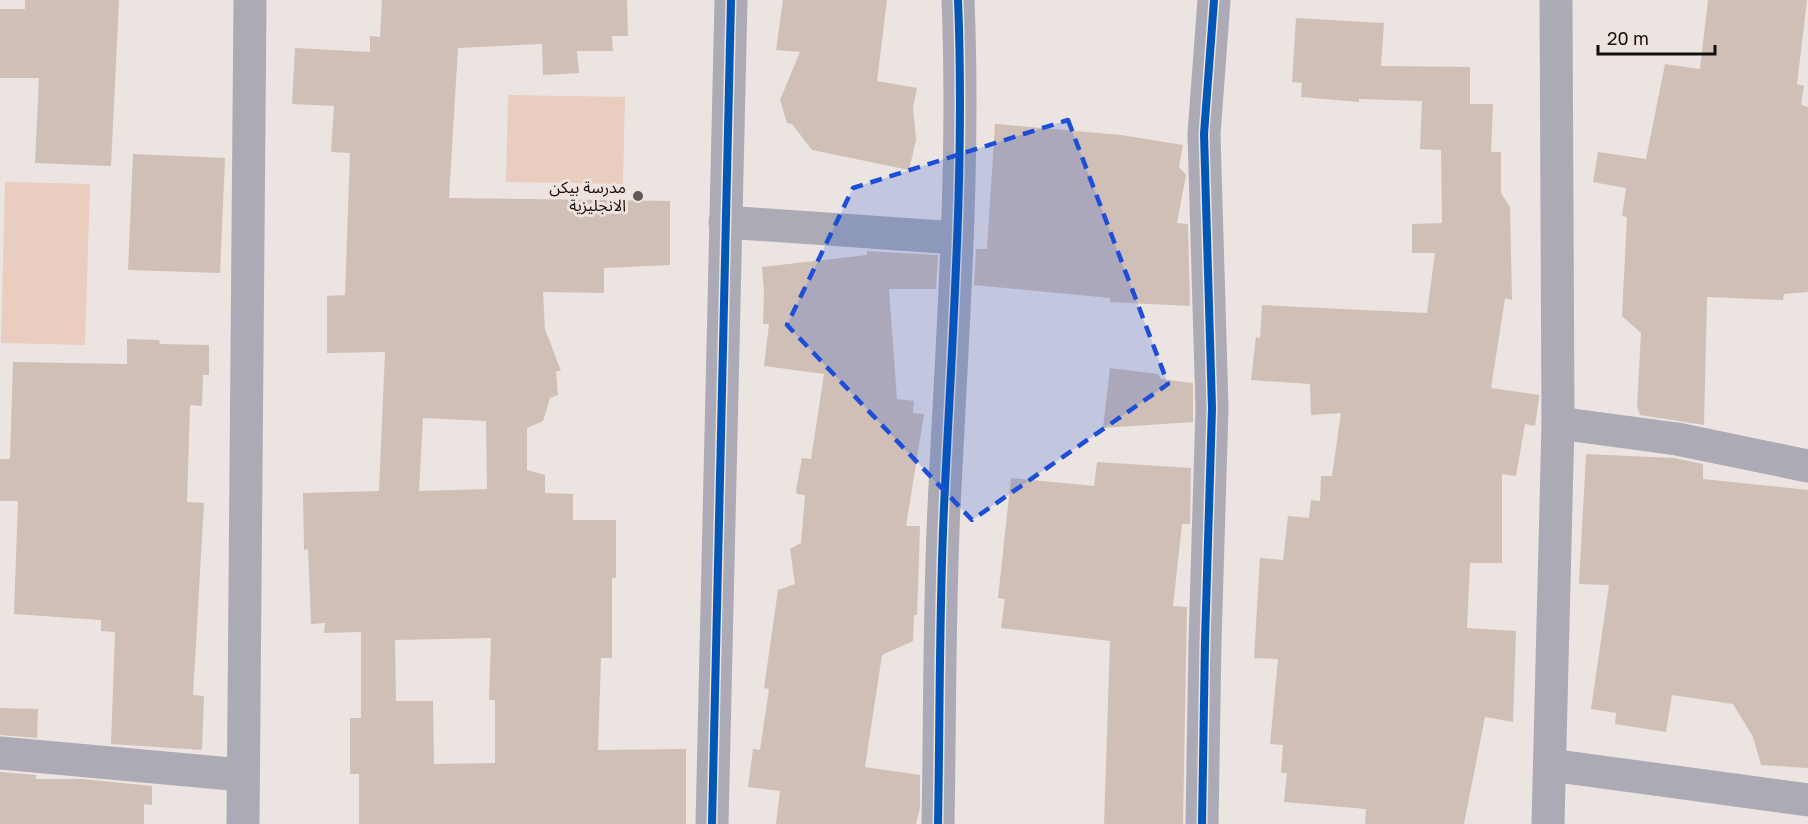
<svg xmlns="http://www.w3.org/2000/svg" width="1808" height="824" viewBox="0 0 1808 824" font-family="'Golos Text','Noto Sans Arabic',sans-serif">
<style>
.green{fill:#e9cdbe}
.building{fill:#d0bfb6;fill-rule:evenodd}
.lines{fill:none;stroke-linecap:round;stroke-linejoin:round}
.minor{stroke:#abaab5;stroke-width:33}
.cycleway-casing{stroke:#f0e2dc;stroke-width:11}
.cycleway{stroke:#0057b8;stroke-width:8}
.marked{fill:#1d4ed8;fill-opacity:0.2;stroke:#1d4ed8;stroke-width:4.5;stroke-dasharray:12 8;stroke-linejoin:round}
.poi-dot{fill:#5f5a57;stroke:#f0e2dc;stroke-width:2}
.labels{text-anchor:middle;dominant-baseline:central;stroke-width:6;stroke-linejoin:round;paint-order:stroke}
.poi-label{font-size:16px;fill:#130f0d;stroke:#f0e2dc;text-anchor:end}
</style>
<rect width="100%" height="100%" fill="#ece4e0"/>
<g class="green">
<path d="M508 95 625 97 623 184 506 182Z"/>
<path d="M5 182 90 184 85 345 1 343Z"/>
</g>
<g class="building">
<path d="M25 0H119L111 166 35 163 39 78H0V9H25Z"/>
<path d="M382 0H627L628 36H612L613 51H577L579 73 543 75 542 44 458 48 449 198 670 201V265L604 268V293L543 292 545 329 561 371H556L558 395 550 398 543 421 527 428V470L545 475V493L573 494V520H616V578H612V658H601L598 750 686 749V824H359V774H350V718H361V632L324 633 325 623 311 624 308 549 304 550 303 493 379 491 385 352 327 353V296L345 295 350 153 331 152 334 106 292 104 295 48 370 52V36L380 37ZM423 418 486 421 487 489 419 491ZM491 638 489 700H495V763L434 764 433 701H396L395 640Z"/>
<path d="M783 0H887L877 81 917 88 913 107 916 140 909 170 812 150 792 124 787 123 780 100 800 52 776 50Z"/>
<path d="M1708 0H1807L1797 84 1804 86 1801 105 1808 107V292L1784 294 1783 300 1707 297 1704 425 1640 415 1637 406 1641 333 1622 316 1627 217 1622 216 1626 188 1593 182 1598 152 1646 159 1665 64 1700 69Z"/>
<path d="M1296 18 1384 23 1381 66 1470 67V104H1493L1491 152H1501V193L1510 207 1512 300 1505 298 1491 388 1539 395V398L1535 426 1525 424 1516 476 1502 474V563H1470L1467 628 1516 631 1513 722 1485 717 1464 824H1365L1366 809 1284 802 1287 773H1281L1283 745 1270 744 1278 659 1254 658 1260 558 1283 560 1288 516 1309 518 1311 500 1320 501 1321 476H1332L1341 413 1311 415 1310 384 1251 380 1256 337 1260 338 1262 305 1427 313 1435 253H1412V224L1442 223 1441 150 1420 149 1422 101 1359 99V102L1301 97 1302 83 1292 82Z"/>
<path d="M995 124 1121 135 1183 145 1179 167 1186 175 1177 223 1188 224 1190 306 1110 302V298L974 285 976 249H987Z"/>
<path d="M133 154 225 158 220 273 128 270Z"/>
<path d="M867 251 938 255 936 289H889L897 399 914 401 913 413 924 414 906 526H920L917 615H914L913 641 882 655 865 767 920 775V808L916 824H776L780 791 748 787 753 749 760 750 769 689 764 688 778 590 795 584 790 549 801 543 805 495 797 494 796 490 802 458 811 459 824 374 764 366 769 324H763L764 292 762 267 867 255Z"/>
<path d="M127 339 159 340 160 344 209 345V375H203L202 406 190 405 187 502 204 503 193 695 204 696 202 750 111 744 115 632 101 631V620L14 614 18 501H0V459H10L13 362 127 364Z"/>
<path d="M1110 368 1158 374 1161 379 1193 383V422L1103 428Z"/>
<path d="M1586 454 1674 458 1703 464V479L1808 490V768L1761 765 1753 737 1733 704 1672 695 1666 732 1615 724 1616 713 1591 709 1609 585 1579 584Z"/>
<path d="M1097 462 1191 468 1190 524H1182L1173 606 1187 607 1183 824H1104L1110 641 1001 628 1005 599 998 598 1011 478 1094 486Z"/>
<path d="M0 708 38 709 37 738 0 735Z"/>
<path d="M0 772 36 775V779H81L152 786V805L144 804V824H0Z"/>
</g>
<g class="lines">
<g class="minor">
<path d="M725 222 957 238"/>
<path d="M1558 423 1677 439 1808 466"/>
<path d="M0 753 242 775"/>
<path d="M1550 765 1808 800"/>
<path d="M243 824 250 0"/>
<path d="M712 824 731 0"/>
<path d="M938 824C940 718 939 612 944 507 952 338 965 169 958 0"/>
<path d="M1202 824 1205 642 1212 408 1204 134 1214 0"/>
<path d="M1548 824 1558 423 1556 0"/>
</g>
<g class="cycleway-casing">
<g id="cycleway">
<path d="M712 824 731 0"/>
<path d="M938 824C940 718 939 612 944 507 952 338 965 169 958 0"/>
<path d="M1202 824 1205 642 1212 408 1204 134 1214 0"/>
</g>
</g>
<use href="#cycleway" class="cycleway"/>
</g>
<path class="marked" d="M1068 120 1168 384 972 520 787 325 853 188Z"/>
<circle class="poi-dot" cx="638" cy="196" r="6"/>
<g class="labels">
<g class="poi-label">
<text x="626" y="187">مدرسة بيكن<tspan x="626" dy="18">الانجليزية</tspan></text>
</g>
</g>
<path d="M1598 45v9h117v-9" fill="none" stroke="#130f0d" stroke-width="3"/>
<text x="1607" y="45" font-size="18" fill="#130f0d" stroke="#f0e2dc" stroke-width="4.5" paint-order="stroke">20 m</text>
</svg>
